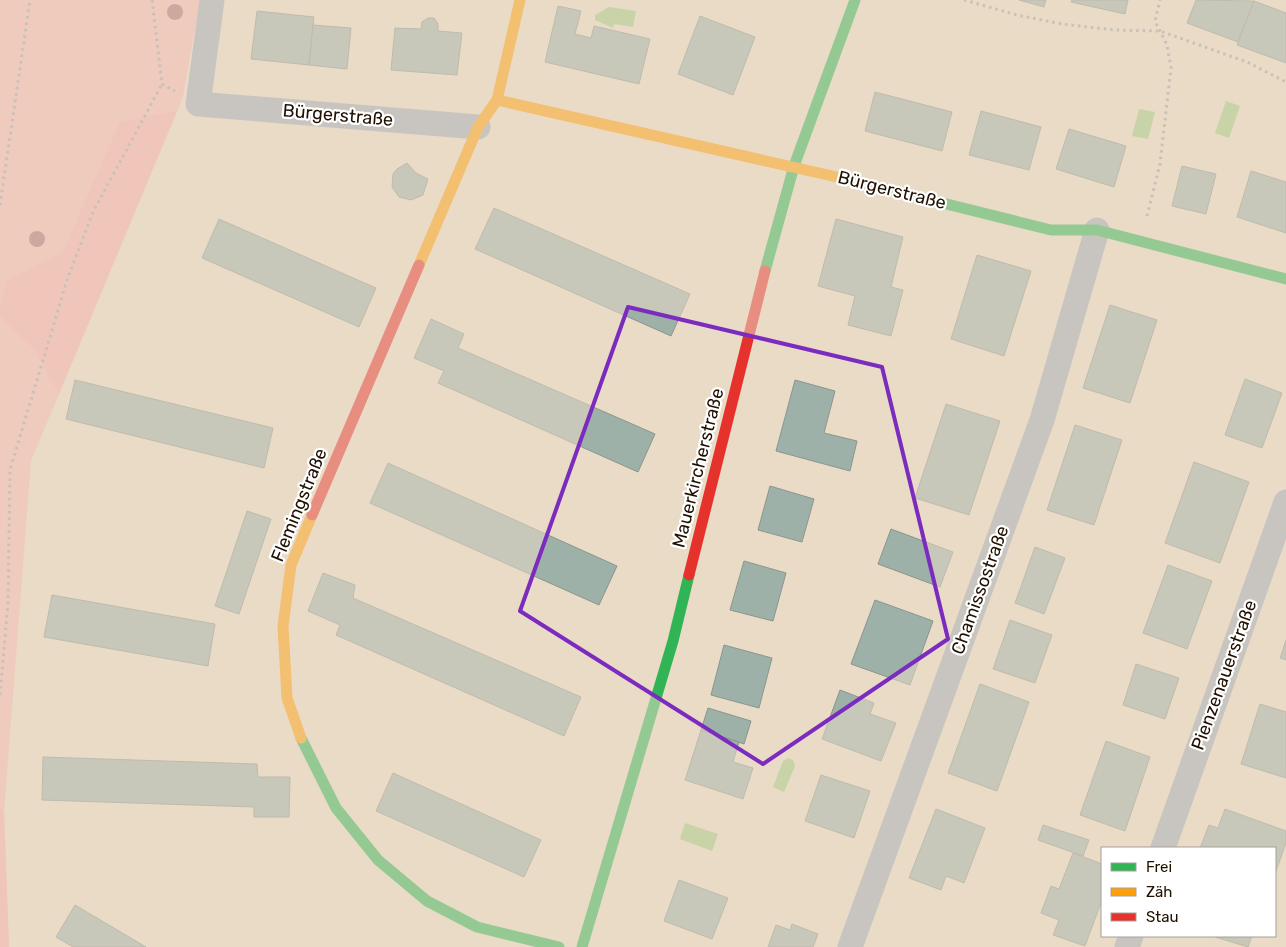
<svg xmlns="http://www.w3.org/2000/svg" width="1286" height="947" viewBox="0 0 1286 947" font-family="Rubik,sans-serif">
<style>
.green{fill:#f6b8b1}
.forest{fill:#f5aea9}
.water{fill:#a0c982}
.building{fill:#9db1a9;stroke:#8c958d}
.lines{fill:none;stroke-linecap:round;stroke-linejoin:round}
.path{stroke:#a0a2a5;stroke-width:3;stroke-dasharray:2.5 4;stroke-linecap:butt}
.street{stroke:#a1abb8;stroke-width:25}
.fast{stroke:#30b455;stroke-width:11}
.slow{stroke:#ff9f0a;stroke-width:11}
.jam{stroke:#e5322d;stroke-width:11}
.tree{fill:#ad6c6e}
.marked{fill:none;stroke:#7b2cbf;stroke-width:4;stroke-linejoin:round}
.labels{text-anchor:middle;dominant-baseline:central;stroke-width:4.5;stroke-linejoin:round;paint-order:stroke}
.street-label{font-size:18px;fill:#201000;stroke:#fff}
</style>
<rect width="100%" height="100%" fill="#eadbc7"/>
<path class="green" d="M0 0H200L183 97 31 461 4 813 9 947H0Z"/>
<g class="forest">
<path d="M177 111 59 394 34 349 0 316V306L7 281 63 252 120 122Z"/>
<path d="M0 808 4 813 9 947H0Z"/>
</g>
<g class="water">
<path d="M609 7 636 11 633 27 614 24 613 28 595 20V15Z"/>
<path d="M1226 101 1240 106 1229 138 1215 133Z"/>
<path d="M1139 109 1155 112 1148 139 1132 136Z"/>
<path d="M788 758 793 760 795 766 784 792 773 787 783 761Z"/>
<path d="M685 823 718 834 712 851 680 839Z"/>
</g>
<g class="building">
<path d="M1019 0H1046L1044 7Z"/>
<path d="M1072 0H1128L1125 14 1071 2Z"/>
<path d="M1196 0 1254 1 1238 42 1187 23Z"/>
<path d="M1254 1 1286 13V63L1237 45Z"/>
<path d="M558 6 581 11 575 34 591 38 594 26 650 39 639 84 545 62Z"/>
<path d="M257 11 314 17 309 65 251 59Z"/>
<path d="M700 16 755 37 733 95 678 74Z"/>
<path d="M428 18H434L438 24V31L462 33 457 75 391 70 395 28 421 29 422 22Z"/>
<path d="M313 25 351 28 347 69 309 65Z"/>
<path d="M875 92 952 112 942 151 865 131Z"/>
<path d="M981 111 1041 127 1029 170 969 155Z"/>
<path d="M1069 129 1126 146 1114 187 1056 169Z"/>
<path d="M407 163 416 173 428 179 423 195 411 200 399 197 392 187 393 174 397 169Z"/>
<path d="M1182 166 1216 174 1206 214 1172 206Z"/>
<path d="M1251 171 1286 182V233L1237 217Z"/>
<path d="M494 208 690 294 671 336 475 249Z"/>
<path d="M219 219 376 288 359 327 202 258Z"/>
<path d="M836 219 903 237 891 287 903 290 891 336 848 325 855 296 818 286Z"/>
<path d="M977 255 1031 271 1004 356 951 339Z"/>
<path d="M1110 305 1157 320 1130 403 1083 388Z"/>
<path d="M431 319 464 334 458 348 655 434 638 472 438 383 444 371 414 358Z"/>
<path d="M1245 379 1282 393 1262 448 1225 435Z"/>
<path d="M75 380 273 428 264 468 66 419Z"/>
<path d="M795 380 835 391 824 433 857 441 850 471 776 451Z"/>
<path d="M946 404 1000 421 969 515 915 498Z"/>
<path d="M1075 425 1122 440 1094 525 1047 510Z"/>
<path d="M1194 462 1249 482 1220 563 1165 543Z"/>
<path d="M388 463 617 566 599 605 370 503Z"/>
<path d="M770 486 814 499 802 542 758 530Z"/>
<path d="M247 511 271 519 239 614 215 606Z"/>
<path d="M891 529 953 552 940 587 878 564Z"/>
<path d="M1035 547 1065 558 1044 614 1015 603Z"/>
<path d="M744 561 786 573 773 621 730 610Z"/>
<path d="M1168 565 1212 581 1187 649 1143 633Z"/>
<path d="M323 573 355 585 353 598 581 697 564 736 336 635 340 625 308 611Z"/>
<path d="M52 595 215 624 208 666 44 637Z"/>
<path d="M875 600 933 621 910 685 851 664Z"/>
<path d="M1010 620 1052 635 1035 683 993 669Z"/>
<path d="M1286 640V660L1280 658Z"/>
<path d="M724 645 772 658 759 708 711 695Z"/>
<path d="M1136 664 1179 678 1165 719 1123 705Z"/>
<path d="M980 684 1029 702 997 791 948 773Z"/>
<path d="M840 690 874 703 870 714 896 723 881 761 822 739Z"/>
<path d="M1260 704 1286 712V778L1241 764Z"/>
<path d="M708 708 751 721 744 744 701 730Z"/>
<path d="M701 730 739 742 733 762 753 768 743 799 685 780Z"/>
<path d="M1106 741 1150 757 1125 831 1080 815Z"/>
<path d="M43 757 257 764 258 777H290L289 817H254V807L42 800Z"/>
<path d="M393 773 541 840 524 877 376 811Z"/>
<path d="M821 775 870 791 854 838 805 821Z"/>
<path d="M936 809 985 828 964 883 946 876 941 890 909 878Z"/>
<path d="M1225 809 1286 831V843L1275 874V848H1200L1209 825 1218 828Z"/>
<path d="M1043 825 1089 840 1083 856 1038 840Z"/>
<path d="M1073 853 1102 864V900L1085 946 1053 935 1059 920 1041 913 1051 886 1059 889Z"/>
<path d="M679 880 728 898 712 939 664 921Z"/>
<path d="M75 905 146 947H73L56 937Z"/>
<path d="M792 924 818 934 813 947H768L776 925 790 930Z"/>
<path d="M1212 936H1252L1248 947Z"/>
</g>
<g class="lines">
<g class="path">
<path d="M152 0 162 84 175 91"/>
<path d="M964 0 1017 15 1062 24 1114 30 1160 31 1247 62 1286 82"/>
<path d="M0 205 30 0"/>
<path d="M1147 216 1160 164 1171 68 1167 45 1155 21 1160 0"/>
<path d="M0 695 8 603 10 470 67 280 93 212 162 84"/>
</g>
<g class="street">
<path d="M212 0 198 104 478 127"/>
<path d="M1163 848 1286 502"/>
<path d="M850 947 1042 420 1097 230"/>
<path d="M1127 947 1131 936"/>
</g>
<g class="fast">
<path d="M850 180 1051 230H1097L1286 279"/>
<path d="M765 271 794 166 855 0"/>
<path d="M301 738 336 808 378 860 427 901 477 927 559 947"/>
<path d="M582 947 673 641 689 575"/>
</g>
<g class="slow">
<path d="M497 100 850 180"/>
<path d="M419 265 478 127 497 100 520 0"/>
<path d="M301 738 287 698 283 626 291 565 312 515"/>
</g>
<g class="jam">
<path d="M312 515 419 265"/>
<path d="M689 575 765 271"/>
</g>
</g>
<g class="tree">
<circle cx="175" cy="12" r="8"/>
<circle cx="37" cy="239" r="8"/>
</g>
<path d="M0 0H1286V947H0ZM628 307 882 367 948 639 763 764 520 611Z" fill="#eadbc7" fill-opacity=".55" fill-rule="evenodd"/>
<path class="marked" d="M628 307 882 367 948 639 763 764 520 611Z"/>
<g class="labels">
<g class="street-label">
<text transform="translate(338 115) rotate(5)">Bürgerstraße</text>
<text transform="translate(892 190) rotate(14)">Bürgerstraße</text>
<text transform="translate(698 468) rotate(-76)">Mauerkircherstraße</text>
<text transform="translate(299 505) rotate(-68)">Flemingstraße</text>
<text transform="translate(980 590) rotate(-70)">Chamissostraße</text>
<text transform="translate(1224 675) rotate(-70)">Pienzenauerstraße</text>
</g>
</g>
<rect x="1101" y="847" width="175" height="90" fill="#ffffff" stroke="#a69f99"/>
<rect x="1111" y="863" width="25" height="8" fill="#30b455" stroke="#a69f99"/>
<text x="1146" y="872" font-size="15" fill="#201000">Frei</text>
<rect x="1111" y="888" width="25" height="8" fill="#ff9f0a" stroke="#a69f99"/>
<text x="1146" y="897" font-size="15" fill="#201000">Zäh</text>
<rect x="1111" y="913" width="25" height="8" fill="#e5322d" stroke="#a69f99"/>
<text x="1146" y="922" font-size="15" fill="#201000">Stau</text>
</svg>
